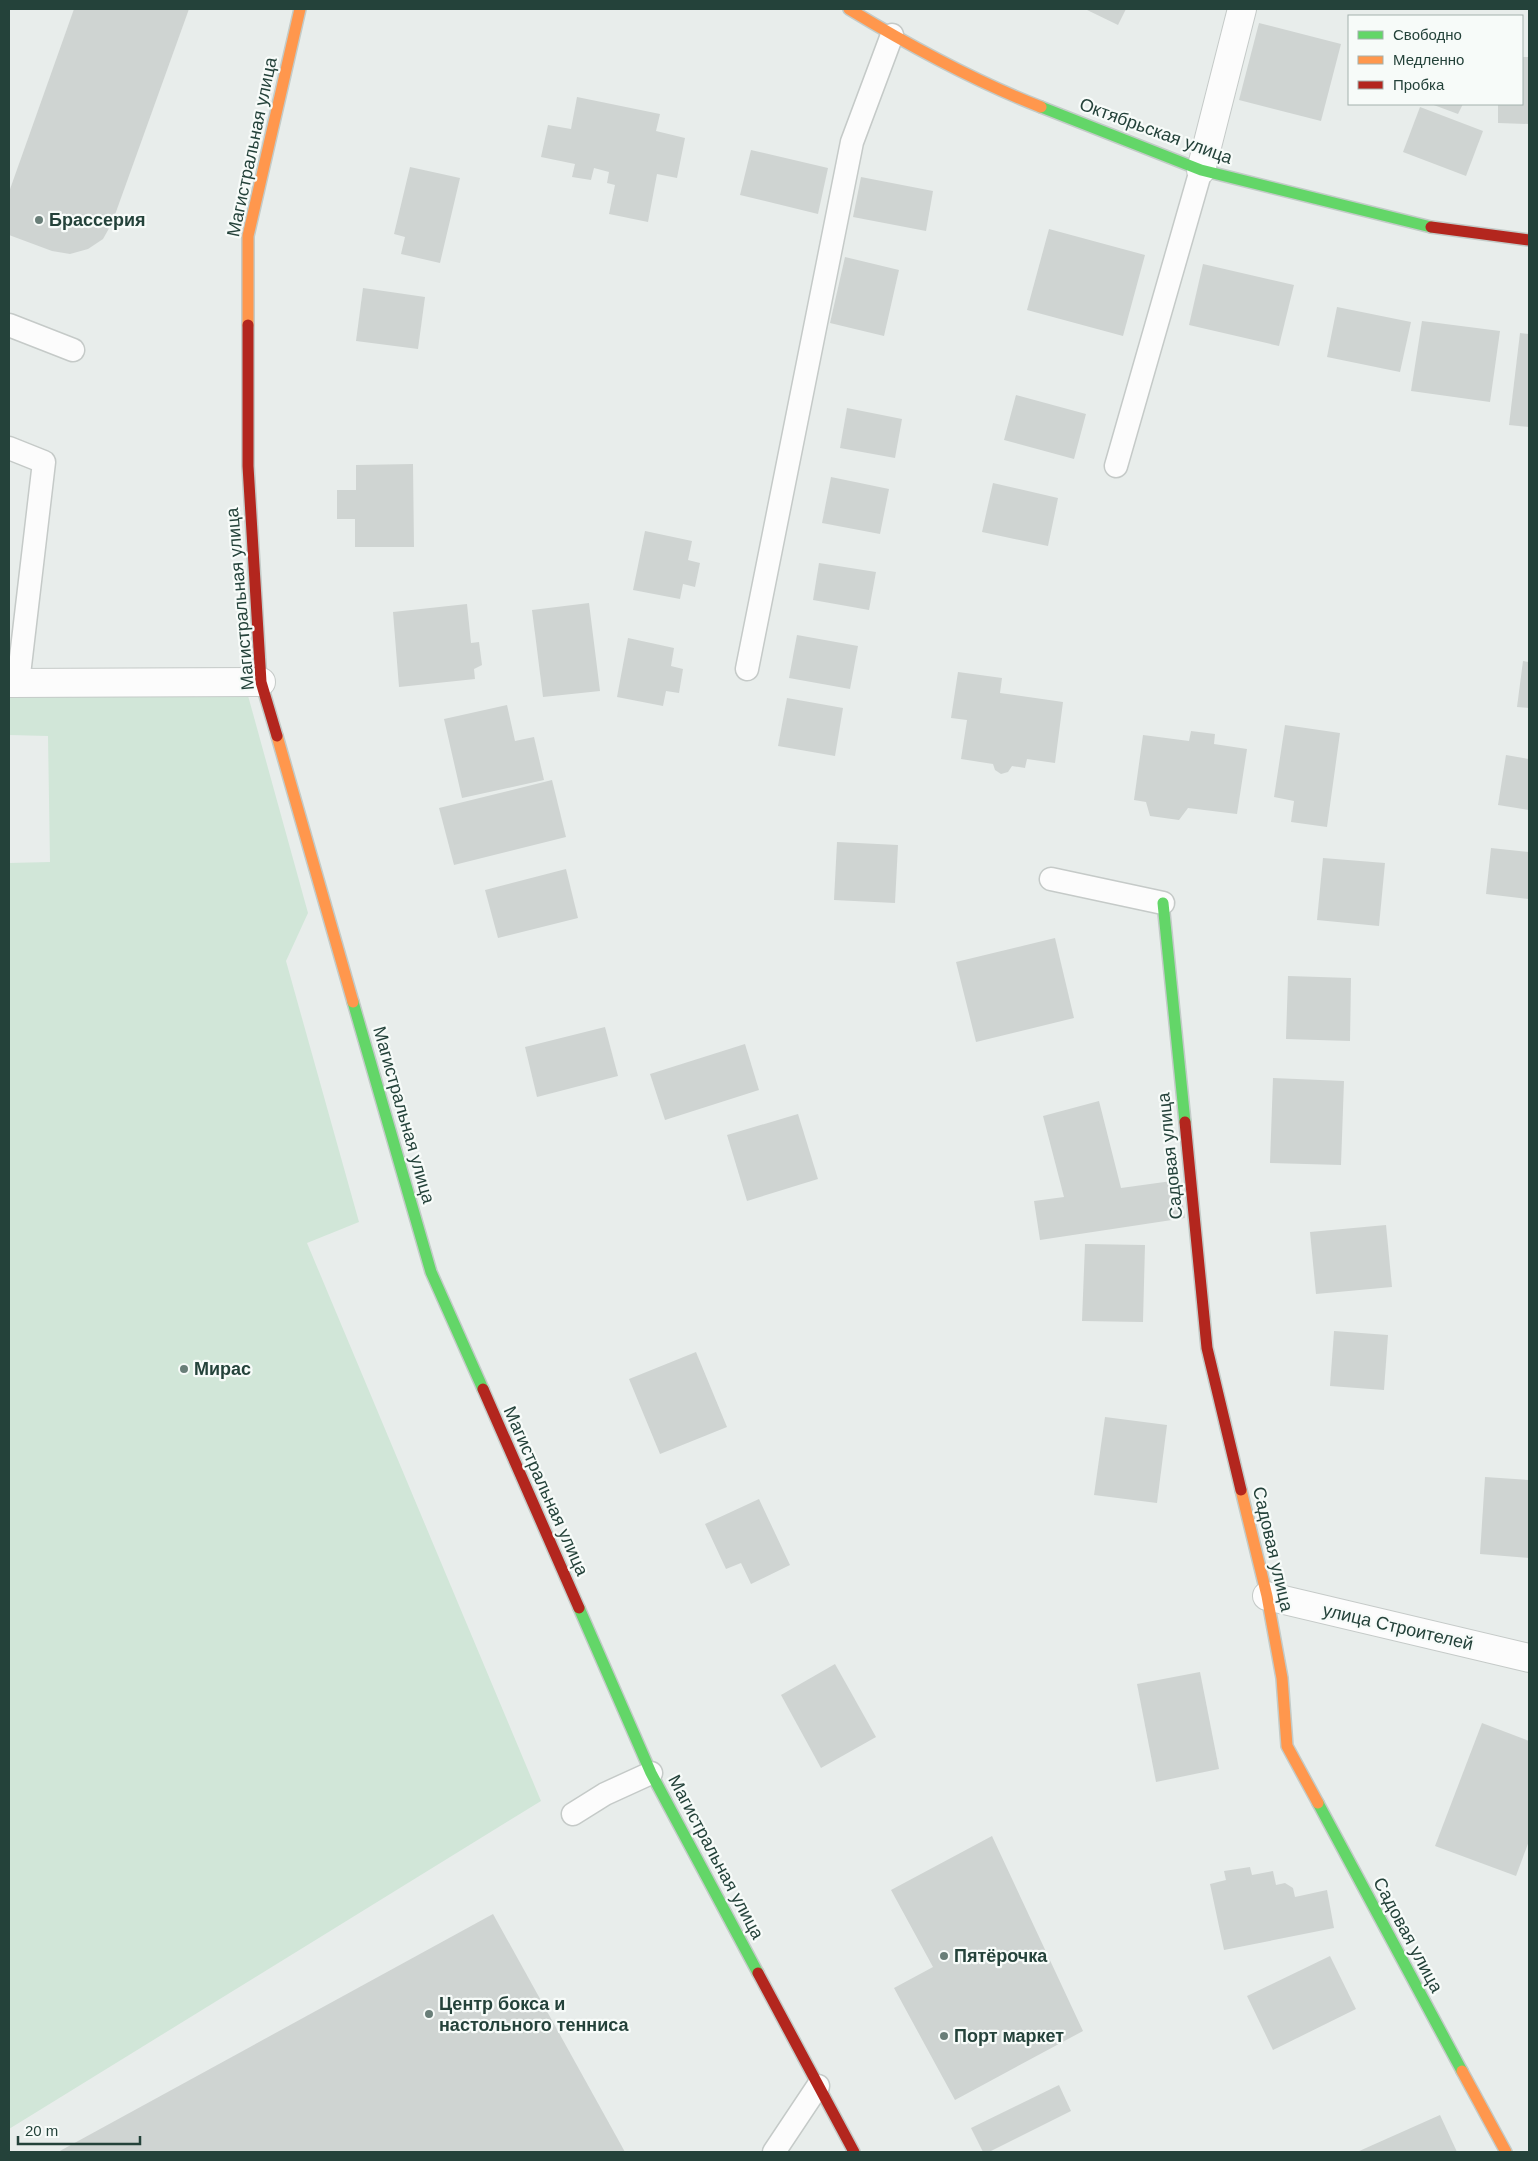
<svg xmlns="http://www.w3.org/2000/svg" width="1538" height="2161" viewBox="0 0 1538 2161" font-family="Arial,sans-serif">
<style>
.green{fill:#d1e6d8}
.building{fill:#cfd4d2}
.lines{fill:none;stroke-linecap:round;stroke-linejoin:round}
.lane-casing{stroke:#c5cac8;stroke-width:25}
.street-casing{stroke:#c5cac8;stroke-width:30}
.fast-casing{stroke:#c3cbc8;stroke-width:14}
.slow-casing{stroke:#c3cbc8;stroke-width:14}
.jam-casing{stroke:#c3cbc8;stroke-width:14}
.lane{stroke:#fcfcfc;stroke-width:22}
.street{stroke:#fcfcfc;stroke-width:28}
.fast{stroke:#63d668;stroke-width:11}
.slow{stroke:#ff974d;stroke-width:11}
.jam{stroke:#b3261e;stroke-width:11}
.poi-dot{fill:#697e78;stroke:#f7fbf9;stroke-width:2}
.labels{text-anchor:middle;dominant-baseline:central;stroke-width:4.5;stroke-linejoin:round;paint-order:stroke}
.street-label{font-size:18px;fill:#24423a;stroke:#f7fbf9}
.poi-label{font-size:18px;font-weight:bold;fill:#24423a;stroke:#f7fbf9;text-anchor:start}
</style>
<rect width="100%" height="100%" fill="#e8edeb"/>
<path class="green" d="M247 692 308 913 286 961 359 1222 307 1243 541 1801 9 2129V863L50 862 48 736 9 735V696Z"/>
<g class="building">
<path d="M74 9H189L112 223 103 239 88 249 70 254 52 251 9 235V192Z"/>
<path d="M1085 9H1126L1118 25Z"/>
<path d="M1259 23 1341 44 1321 121 1239 100Z"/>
<path d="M1522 57H1529V124L1498 123V104H1522Z"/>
<path d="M577 97 660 114 656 131 685 138 677 178 657 174 648 222 609 214 615 185 607 183 609 172 594 168 591 180 572 177 575 164 541 157 548 125 571 129Z"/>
<path d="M1431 104H1463L1458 114Z"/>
<path d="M1420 107 1483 131 1466 176 1403 152Z"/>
<path d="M751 150 828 168 818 214 740 195Z"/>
<path d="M410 167 460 178 440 263 401 254 405 237 394 234Z"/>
<path d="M861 177 933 191 926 231 853 217Z"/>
<path d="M1049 229 1145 255 1123 336 1027 310Z"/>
<path d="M845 257 899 270 884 336 830 323Z"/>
<path d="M1203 264 1294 285 1279 346 1189 325Z"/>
<path d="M363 288 425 297 418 349 356 341Z"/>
<path d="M1337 307 1411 322 1400 372 1327 357Z"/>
<path d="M1422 321 1500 331 1490 402 1411 391Z"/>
<path d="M1520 333 1529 334V427L1509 425Z"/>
<path d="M1016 395 1086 414 1074 459 1004 440Z"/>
<path d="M847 408 902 419 895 458 840 448Z"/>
<path d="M413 464 414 547H355V519H337V490H356V465Z"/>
<path d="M831 477 889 489 880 534 822 523Z"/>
<path d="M993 483 1058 498 1048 546 982 532Z"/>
<path d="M645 531 692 541 688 560 700 563 695 587 683 584 680 599 633 590Z"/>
<path d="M819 563 876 572 869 610 813 600Z"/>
<path d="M589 603 600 691 543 697 532 610Z"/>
<path d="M467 604 471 643 479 642 482 665 474 669 475 679 399 687 393 612Z"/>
<path d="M797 635 858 646 850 689 789 678Z"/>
<path d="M628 638 674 648 671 666 683 669 679 693 666 691 663 706 617 697Z"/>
<path d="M1523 661 1529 662V708L1517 707Z"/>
<path d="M958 672 1002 678 1000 693 1063 702 1055 763 1027 759 1025 768 1012 766 1008 772 1001 774 995 770 993 764 961 759 967 720 951 718Z"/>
<path d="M787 698 843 708 835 756 778 746Z"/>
<path d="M507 705 515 741 534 737 544 780 462 798 444 719Z"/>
<path d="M1285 725 1340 733 1327 827 1291 822 1294 801 1274 797Z"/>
<path d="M1191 731 1215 734 1214 744 1247 749 1237 814 1188 808 1179 820 1150 816 1146 802 1134 800 1143 735 1189 741Z"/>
<path d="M1506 755 1529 759V810L1498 805Z"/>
<path d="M552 780 566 837 454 865 439 808Z"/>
<path d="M837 842 898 845 895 903 834 900Z"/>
<path d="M1491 848 1529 852V899L1486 894Z"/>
<path d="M1323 858 1385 863 1379 926 1317 920Z"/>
<path d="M566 869 578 918 498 938 485 890Z"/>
<path d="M1055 938 1074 1018 976 1042 956 962Z"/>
<path d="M1288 976 1351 978 1350 1041 1286 1039Z"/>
<path d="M605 1027 618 1076 537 1097 525 1047Z"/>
<path d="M745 1044 759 1090 665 1120 650 1074Z"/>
<path d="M1273 1078 1344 1081 1341 1165 1270 1163Z"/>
<path d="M1099 1101 1121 1188 1179 1180 1185 1218 1040 1240 1034 1201 1064 1197 1043 1116Z"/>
<path d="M798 1114 818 1179 747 1201 727 1135Z"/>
<path d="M1386 1225 1392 1287 1316 1294 1310 1232Z"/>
<path d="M1085 1244 1145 1245 1143 1322 1082 1321Z"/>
<path d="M1334 1331 1388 1335 1384 1390 1330 1386Z"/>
<path d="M696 1352 727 1427 660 1454 629 1379Z"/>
<path d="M1105 1417 1167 1425 1157 1503 1094 1495Z"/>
<path d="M1485 1477 1529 1480V1558L1480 1554Z"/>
<path d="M759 1499 790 1565 751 1584 741 1563 726 1569 705 1524Z"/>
<path d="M835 1664 876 1737 821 1768 781 1695Z"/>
<path d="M1200 1672 1219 1769 1156 1782 1137 1684Z"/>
<path d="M1482 1723 1529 1741V1841L1516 1876 1435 1846Z"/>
<path d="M992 1836 1083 2031 955 2100 894 1988 933 1967 891 1890Z"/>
<path d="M1250 1867 1252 1875 1273 1871 1276 1885 1285 1883 1293 1888 1295 1897 1327 1890 1334 1928 1224 1950 1210 1884 1226 1880 1224 1871Z"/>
<path d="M493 1914 625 2152H58Z"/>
<path d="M1330 1956 1356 2009 1273 2050 1247 1996Z"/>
<path d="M1059 2085 1071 2111 989 2152H983L971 2128Z"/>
<path d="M1440 2115 1457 2152H1357Z"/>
</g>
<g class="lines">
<g class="lane-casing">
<g id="lane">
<path d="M9 325 73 350"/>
<path d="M9 448 44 462 18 683"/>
<path d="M1116 466 1201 170"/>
<path d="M747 669 852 142 892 35"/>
<path d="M1051 879 1163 903"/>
<path d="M573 1814 605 1794 651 1773"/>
<path d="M774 2152 818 2086"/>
</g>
</g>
<g class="street-casing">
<g id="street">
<path d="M1201 170 1242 9"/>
<path d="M9 683 261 682"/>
<path d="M1267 1596 1529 1658"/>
</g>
</g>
<g class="fast-casing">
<g id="fast">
<path d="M1041 107 1201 170 1431 227"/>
<path d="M1163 903 1185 1122"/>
<path d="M353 1002 431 1272 483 1389"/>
<path d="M579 1608 651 1773 758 1973"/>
<path d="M1318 1803 1462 2071"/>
</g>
</g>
<g class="slow-casing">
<g id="slow">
<path d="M849 9C910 46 974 81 1041 107"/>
<path d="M248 325V236L300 9"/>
<path d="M277 736 353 1002"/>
<path d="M1241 1490 1267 1596 1282 1678 1287 1746 1318 1803"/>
<path d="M1462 2071 1506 2152"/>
</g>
</g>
<g class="jam-casing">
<g id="jam">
<path d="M1431 227 1529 240"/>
<path d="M248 325V466L261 682 277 736"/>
<path d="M1185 1122 1207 1348 1241 1490"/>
<path d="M483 1389 579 1608"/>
<path d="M758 1973 854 2152"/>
</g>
</g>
<use href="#lane" class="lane"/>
<use href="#street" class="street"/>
<use href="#fast" class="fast"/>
<use href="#slow" class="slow"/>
<use href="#jam" class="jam"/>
</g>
<g class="poi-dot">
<circle cx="39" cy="220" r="5"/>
<circle cx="184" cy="1369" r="5"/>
<circle cx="944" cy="1956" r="5"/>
<circle cx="429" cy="2014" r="5"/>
<circle cx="944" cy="2036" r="5"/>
</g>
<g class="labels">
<g class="street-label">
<text transform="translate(1156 131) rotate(20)">Октябрьская улица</text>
<text transform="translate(252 147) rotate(-78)">Магистральная улица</text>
<text transform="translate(240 599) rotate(-95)">Магистральная улица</text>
<text transform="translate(404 1115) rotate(74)">Магистральная улица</text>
<text transform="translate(1170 1156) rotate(-96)">Садовая улица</text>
<text transform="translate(546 1491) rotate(66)">Магистральная улица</text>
<text transform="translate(1273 1549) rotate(77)">Садовая улица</text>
<text transform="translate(1398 1627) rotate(13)">улица Строителей</text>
<text transform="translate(716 1857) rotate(62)">Магистральная улица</text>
<text transform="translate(1408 1935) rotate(62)">Садовая улица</text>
</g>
<g class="poi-label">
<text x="49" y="220">Брассерия</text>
<text x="194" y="1369">Мирас</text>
<text x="954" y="1956">Пятёрочка</text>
<text x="439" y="2004">Центр бокса и<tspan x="439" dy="21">настольного тенниса</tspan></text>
<text x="954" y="2036">Порт маркет</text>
</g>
</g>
<rect width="1538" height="2161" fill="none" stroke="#24423a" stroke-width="20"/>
<rect x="1348" y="15" width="175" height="90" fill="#f7fbf9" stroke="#a3b1ad"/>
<rect x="1358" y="31" width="25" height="8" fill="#63d668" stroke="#a3b1ad"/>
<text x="1393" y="40" font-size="15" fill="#24423a">Свободно</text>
<rect x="1358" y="56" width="25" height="8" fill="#ff974d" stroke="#a3b1ad"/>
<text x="1393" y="65" font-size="15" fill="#24423a">Медленно</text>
<rect x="1358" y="81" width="25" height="8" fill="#b3261e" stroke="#a3b1ad"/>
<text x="1393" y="90" font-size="15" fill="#24423a">Пробка</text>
<path d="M18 2136v8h122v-8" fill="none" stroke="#24423a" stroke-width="2.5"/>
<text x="25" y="2136" font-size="15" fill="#24423a" stroke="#f7fbf9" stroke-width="4" paint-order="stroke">20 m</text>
</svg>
